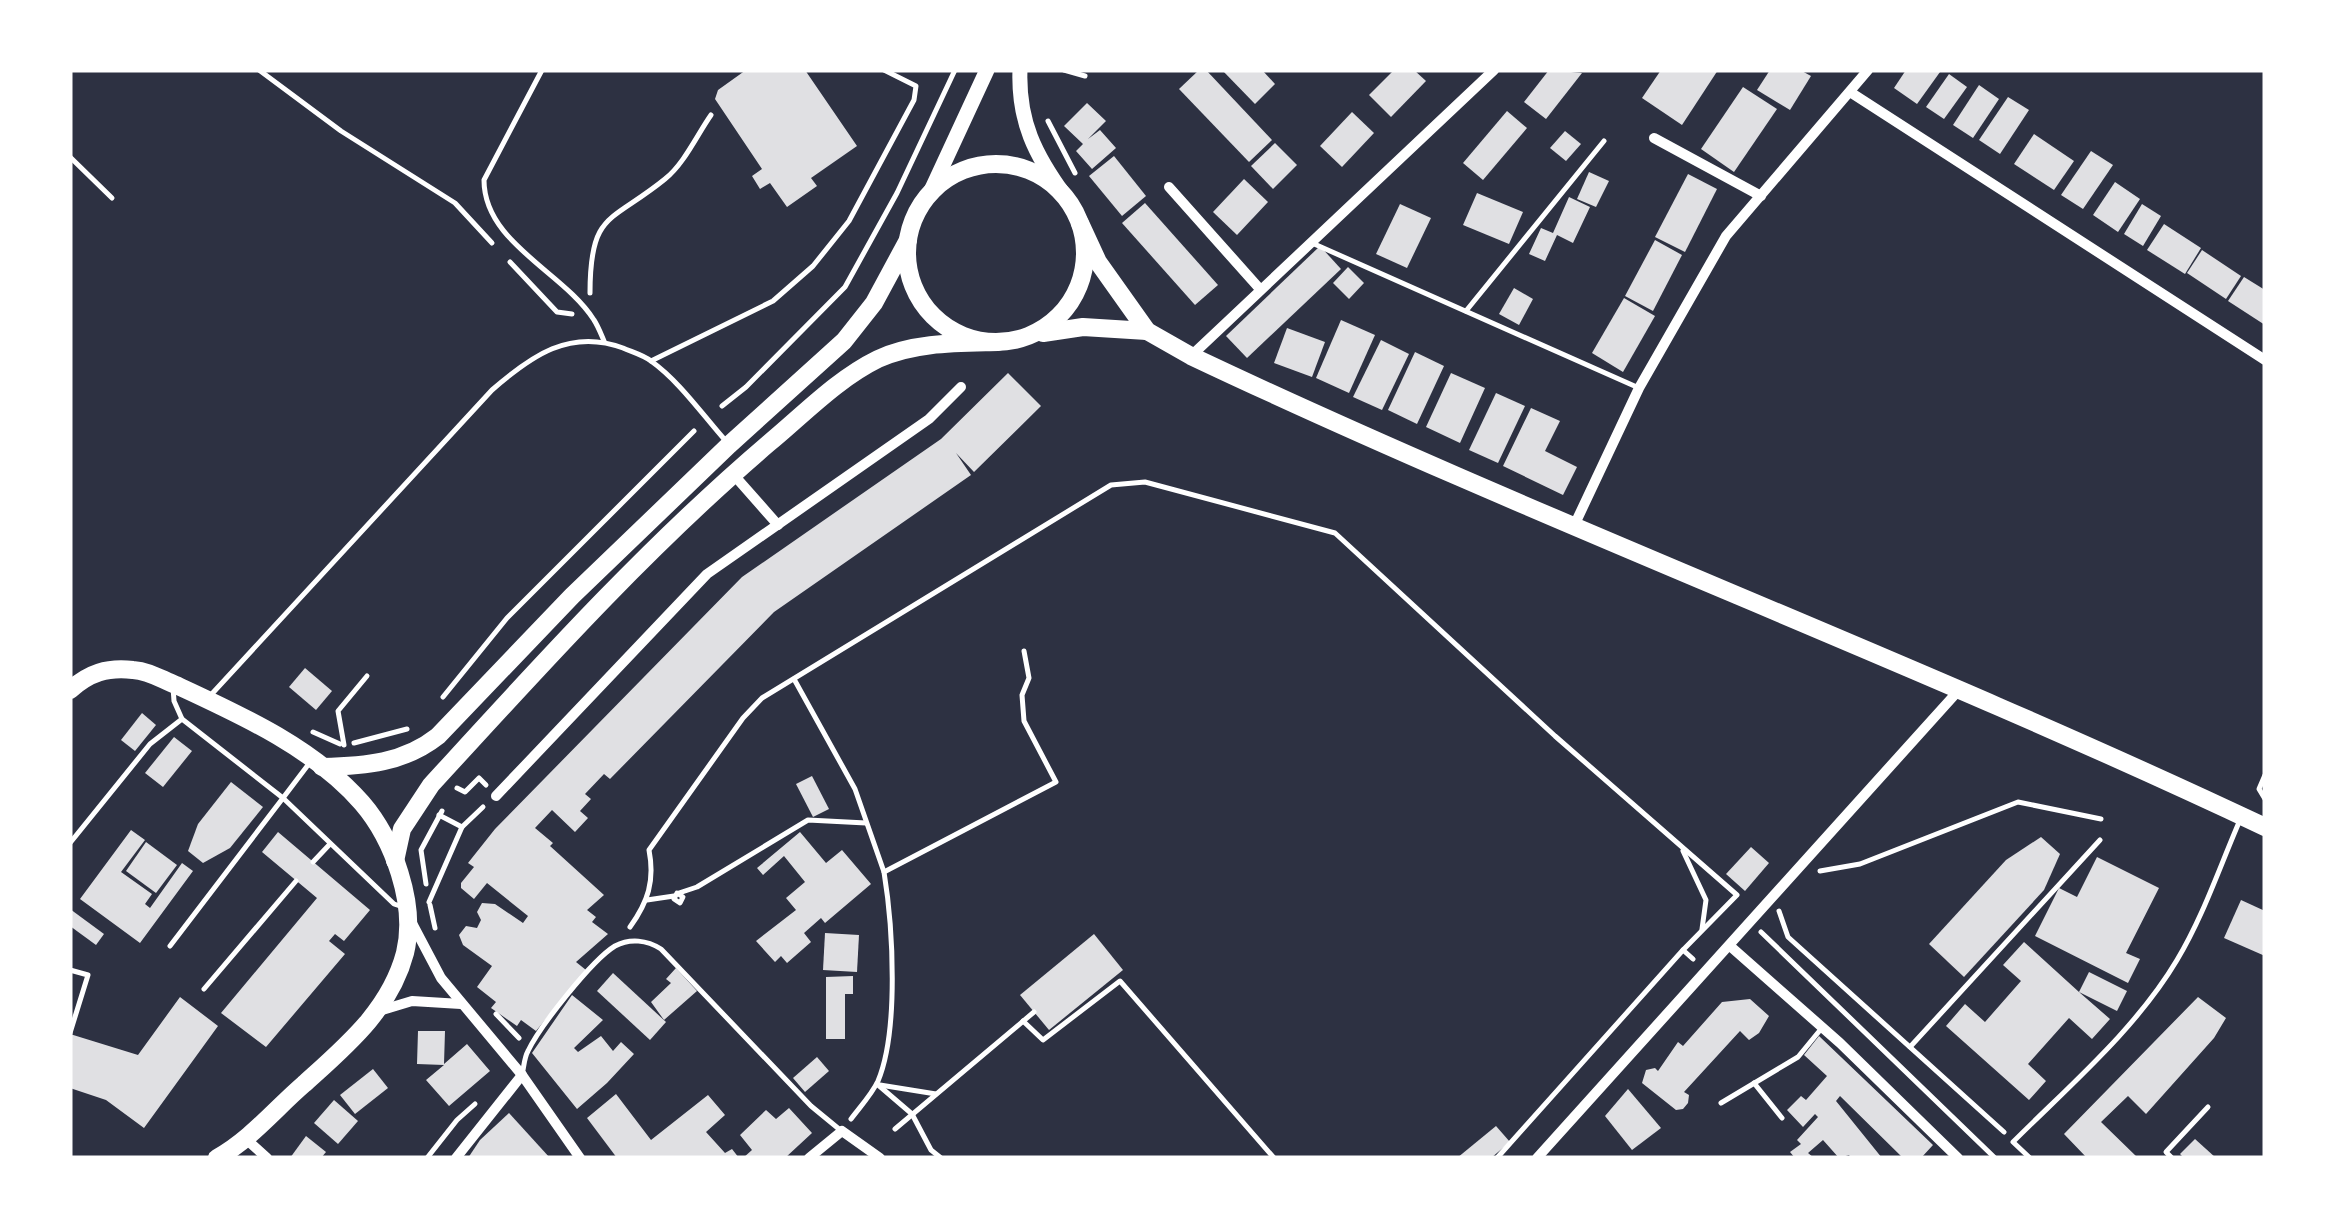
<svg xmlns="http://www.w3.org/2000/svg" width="2335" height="1228" viewBox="0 0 2335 1228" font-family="'Alegreya Sans',sans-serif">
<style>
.building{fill:#e0e0e3}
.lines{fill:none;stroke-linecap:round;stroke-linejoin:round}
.path{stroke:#fff;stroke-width:5}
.service{stroke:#fff;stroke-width:5}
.minor{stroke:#fff;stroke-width:10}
.secondary{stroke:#fff;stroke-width:15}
.primary{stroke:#fff;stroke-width:18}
</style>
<rect width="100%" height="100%" fill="#2d3142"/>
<g class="building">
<path d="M746 70H805L857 146 811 178 817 186 787 207 770 183 760 189 752 176 762 169 715 99 718 90Z"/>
<path d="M1199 70H1206L1272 140 1249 162 1179 89Z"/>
<path d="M1222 70H1262L1275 84 1255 104Z"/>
<path d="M1394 70H1414L1426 81 1391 117 1369 95Z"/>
<path d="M1549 70 1582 73 1546 119 1524 102Z"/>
<path d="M1661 70H1718L1682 125 1642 98Z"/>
<path d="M1770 70H1800L1811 76 1790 110 1757 90Z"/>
<path d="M1906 70 1940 72 1917 104 1894 88Z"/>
<path d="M1949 74 1967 87 1944 119 1926 107Z"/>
<path d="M1979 85 1999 99 1973 138 1953 125Z"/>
<path d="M1743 87 1777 109 1734 172 1701 149Z"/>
<path d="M2008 97 2029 110 2000 154 1979 140Z"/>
<path d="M1087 103 1106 121 1088 139 1100 130 1116 148 1092 169 1076 151 1083 144 1064 126Z"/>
<path d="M1507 111 1527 128 1483 180 1463 163Z"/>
<path d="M1352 112 1374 133 1342 167 1320 146Z"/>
<path d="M1565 131 1581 144 1566 161 1550 148Z"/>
<path d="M2034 134 2074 161 2054 190 2014 164Z"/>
<path d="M1275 143 1297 165 1273 189 1251 166Z"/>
<path d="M2091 151 2113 165 2083 209 2061 195Z"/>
<path d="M1114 156 1146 196 1122 216 1089 176Z"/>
<path d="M1589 172 1609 181 1596 207 1577 199Z"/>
<path d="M1688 174 1717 189 1685 252 1655 237Z"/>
<path d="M1244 179 1268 202 1237 235 1213 212Z"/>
<path d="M2115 182 2140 199 2118 232 2093 215Z"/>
<path d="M1477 193 1523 212 1509 244 1463 225Z"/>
<path d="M1569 197 1590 207 1573 243 1557 235 1545 261 1529 254 1541 228 1553 233Z"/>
<path d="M1145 203 1218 285 1195 305 1122 223Z"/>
<path d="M1400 204 1431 218 1407 268 1376 254Z"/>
<path d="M2142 204 2161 216 2143 246 2124 234Z"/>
<path d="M2164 224 2201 248 2185 274 2147 250Z"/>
<path d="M1655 240 1682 255 1653 311 1625 296Z"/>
<path d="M1320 246 1341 269 1247 358 1226 336Z"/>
<path d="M2202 250 2241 276 2226 299 2187 273Z"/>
<path d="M1348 267 1364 283 1349 299 1333 283Z"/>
<path d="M2244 277 2265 290V325L2228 301Z"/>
<path d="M1514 288 1533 299 1519 325 1499 314Z"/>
<path d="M1624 298 1655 316 1623 372 1592 353Z"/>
<path d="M1341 320 1375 335 1349 393 1316 378Z"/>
<path d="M1287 328 1325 342 1312 377 1274 363Z"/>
<path d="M1381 340 1409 354 1382 410 1353 397Z"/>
<path d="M1415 352 1444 366 1417 424 1388 410Z"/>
<path d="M1008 373 1041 406 974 472 956 453 971 475 774 612 610 779 604 774 585 794 591 799 580 811 588 818 575 832 552 810 535 828 553 843 550 846 604 895 587 910 596 917 592 922 608 934 576 962 586 970 536 1031 521 1020 517 1026 491 1008 496 1002 477 987 492 966 463 945 459 935 466 926 477 928 481 920 477 912 482 903 495 904 523 923 528 916 487 883 474 899 461 888V883L474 867 468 863 495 829 742 577 941 439Z"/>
<path d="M1451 373 1485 388 1460 443 1426 427Z"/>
<path d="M1496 393 1525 406 1498 463 1469 450Z"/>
<path d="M1531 408 1560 421 1545 451 1577 467 1563 495 1503 466Z"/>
<path d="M305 668 332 691 316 710 289 687Z"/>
<path d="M142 713 156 725 135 751 121 740Z"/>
<path d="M174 737 192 751 163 787 145 773Z"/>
<path d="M812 776 829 809 813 817 796 784Z"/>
<path d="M231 782 263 807 230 848 203 863 188 851 198 824Z"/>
<path d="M131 830 145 840 121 872 152 894 145 904 150 908 182 863 193 871 140 943 80 899Z"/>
<path d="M278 832 370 910 344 941 335 934 329 941 345 954 266 1047 221 1013 317 898 262 852Z"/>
<path d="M800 832 826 863 842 850 871 884 825 923 821 918 804 933 811 942 787 963 781 956 775 962 756 941 796 910 786 898 805 882 784 856 763 875 757 868Z"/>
<path d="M2041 837 2060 854 2044 890 1964 977 1929 944 2006 860Z"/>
<path d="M146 842 177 865 156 893 126 871Z"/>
<path d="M1751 847 1769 863 1745 891 1726 874Z"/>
<path d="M2097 857 2159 888 2126 953 2140 959 2128 983 2035 936 2059 888 2077 897Z"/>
<path d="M2241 900 2265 911V956L2224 938Z"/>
<path d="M70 909 104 934 96 945 70 926Z"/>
<path d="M825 933 859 935 857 972 823 970Z"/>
<path d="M1094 934 1123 970 1049 1030 1020 995Z"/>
<path d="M2024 942 2079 992 2089 972 2127 991 2117 1011 2079 992 2110 1019 2092 1039 2069 1018 2028 1064 2046 1081 2029 1100 1946 1026 1965 1004 1985 1022 2021 981 2003 965Z"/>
<path d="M676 968 697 991 664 1020 651 1002 671 983 666 979Z"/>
<path d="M613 973 666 1022 650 1040 597 991Z"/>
<path d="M853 976V994H845V1039H826V977Z"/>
<path d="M572 995 603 1020 574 1048 578 1052 601 1036 613 1051 621 1042 634 1054 607 1083 577 1109 532 1053Z"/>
<path d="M180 997 218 1026 144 1128 106 1100 70 1088V1034L138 1055Z"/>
<path d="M2198 997 2226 1018 2214 1038 2146 1114 2128 1096 2101 1122 2138 1158H2087L2064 1134Z"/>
<path d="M1750 999 1769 1016 1759 1033 1749 1040 1740 1031 1684 1092 1689 1095 1688 1103 1683 1109 1676 1110 1642 1083 1646 1070 1655 1068 1658 1071 1678 1042 1683 1046 1722 1002Z"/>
<path d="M418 1031H445L444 1064 467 1044 490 1071 449 1106 426 1080 444 1065 417 1064Z"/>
<path d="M1819 1036 1933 1145 1921 1158H1903L1840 1096 1836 1101 1882 1158H1851L1849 1155 1839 1158 1823 1140 1808 1153 1814 1158H1795L1790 1152 1801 1144 1797 1140 1818 1117 1815 1114 1803 1127 1787 1110 1801 1096 1806 1100 1827 1076 1804 1055Z"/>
<path d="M817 1057 829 1071 805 1092 793 1078Z"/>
<path d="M373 1069 388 1088 355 1114 340 1095Z"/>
<path d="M1628 1089 1661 1128 1632 1150 1605 1116Z"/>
<path d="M616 1094 651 1140 708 1095 725 1115 706 1132 725 1153 732 1149 739 1158H617L587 1118Z"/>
<path d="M334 1100 358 1121 338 1144 314 1123Z"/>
<path d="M789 1108 812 1133 785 1158H743L752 1150 740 1135 766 1110 776 1119Z"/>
<path d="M509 1113 550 1158H468L480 1140Z"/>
<path d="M1496 1126 1510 1142 1491 1158H1457Z"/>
<path d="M306 1136 326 1152 321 1158H290Z"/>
<path d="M2195 1139 2216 1158H2184L2180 1154Z"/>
</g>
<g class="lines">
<g class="path">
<path d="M259 70 341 131 455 203 492 243"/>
<path d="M1048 121 1075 173"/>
<path d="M510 262 557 312 572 314"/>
<path d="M590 293C590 211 611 223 665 179 684 164 697 135 711 115"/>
<path d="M722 406 746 387 845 287 897 193 955 70"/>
<path d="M794 679 855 789 884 872"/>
<path d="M443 697 507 618 694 431"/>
<path d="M313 732 340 744"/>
<path d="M354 743 407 729"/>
<path d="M344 745 338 711 367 676"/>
<path d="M2265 775 2259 789 2265 799"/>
<path d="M457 788 465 792 479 778 486 785"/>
<path d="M439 815 462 827"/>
<path d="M1683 851 1706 900 1702 929"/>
<path d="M1820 871 1860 864 2018 802 2101 819"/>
<path d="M426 884 421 850 442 811"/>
<path d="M677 893 683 897 680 903 674 899Z"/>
<path d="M679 893 697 887 808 820 866 823"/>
<path d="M647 900 674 896"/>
<path d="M429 902 462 827 483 807"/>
<path d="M430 905 435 928"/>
<path d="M1779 911 1788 937 2004 1132"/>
<path d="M630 927C648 902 655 881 649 850L743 718 762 698 1111 485 1145 482 1335 533 1555 736 1737 895 1683 950 1693 959"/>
<path d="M1761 932 1995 1158"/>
<path d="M496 1014 519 1038"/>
<path d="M1023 1021 1043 1040 1120 981 1274 1158"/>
<path d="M1910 1047 2100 840"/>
<path d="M877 1084 912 1114 931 1150 941 1158"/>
<path d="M880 1085 936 1094"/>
<path d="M851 1119C860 1107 872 1094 878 1081 899 1031 893 927 884 872L1056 782 1024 721 1022 695 1029 678 1024 651"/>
<path d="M895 1129 1034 1012"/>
<path d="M427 1158 457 1120 475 1104"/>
<path d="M1497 1158 1683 950"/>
</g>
<g class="service">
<path d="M542 70 484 180C484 243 564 272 594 320 598 326 601 334 604 341"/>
<path d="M1064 70 1085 76"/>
<path d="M70 157 112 198"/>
<path d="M1312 243 1639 388"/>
<path d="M1466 311 1604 141"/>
<path d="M651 361 773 301 813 266 849 221 914 100 916 86 884 70"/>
<path d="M173 687 174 701 182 719 283 798 311 761"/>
<path d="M209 697 492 390C531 356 570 328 623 348 632 352 643 355 651 361 679 381 702 414 725 440"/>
<path d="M70 843 150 744 182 719"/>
<path d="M313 862 330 844"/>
<path d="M170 946 283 798 394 904 403 907"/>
<path d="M70 970 88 975 70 1033"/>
<path d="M204 989 296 881"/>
<path d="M522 1075C524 1067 524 1058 528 1051 540 1026 592 960 615 946 630 938 647 940 661 949L811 1106 839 1129"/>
<path d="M1754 1083 1782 1118"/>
<path d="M1721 1103 1798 1057 1821 1029"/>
<path d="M2030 1158 2013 1142C2070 1085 2136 1029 2177 960 2203 917 2220 866 2240 820"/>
<path d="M2172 1158 2166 1152 2208 1107"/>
</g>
<g class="minor">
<path d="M1850 92 2265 360"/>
<path d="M1654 138 1761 196"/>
<path d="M1169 187 1259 288"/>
<path d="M1191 356 1494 70"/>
<path d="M733 474 778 525"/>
<path d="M1573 528 1639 388 1726 236 1868 70"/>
<path d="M496 796 707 574 929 419 961 387"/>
<path d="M412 923 441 978 522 1075 580 1158"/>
<path d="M1730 946 1840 1043 1958 1158"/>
<path d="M379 1011 412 1001 461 1004"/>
<path d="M246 1139 267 1158"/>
<path d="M456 1158 522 1075"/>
<path d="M809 1158 842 1131 880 1158"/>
<path d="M1537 1158 1959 690"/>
</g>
<g class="secondary">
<path d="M1020 70C1018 121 1035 155 1065 196"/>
<path d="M930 193 987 70"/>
</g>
<g class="primary">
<circle cx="996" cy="253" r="89"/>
<path d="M1080 223 1098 262 1147 331 1191 356C1544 523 1912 660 2265 827"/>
<path d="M1043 333 1083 327 1147 331"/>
<path d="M70 690C89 673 107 667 133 670 149 671 161 679 176 685 241 715 314 748 362 803 393 839 417 904 405 953 390 1010 346 1046 304 1084 275 1109 251 1139 217 1158"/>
<path d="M322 767C365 766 404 763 438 736L572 596 729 445 844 341 874 303 908 240"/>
<path d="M395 861 402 829 431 785C539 667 647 547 769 443 803 415 837 379 878 359 914 342 959 343 998 342"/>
</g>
</g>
<rect width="2335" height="1228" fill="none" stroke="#ffffff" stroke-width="145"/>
</svg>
